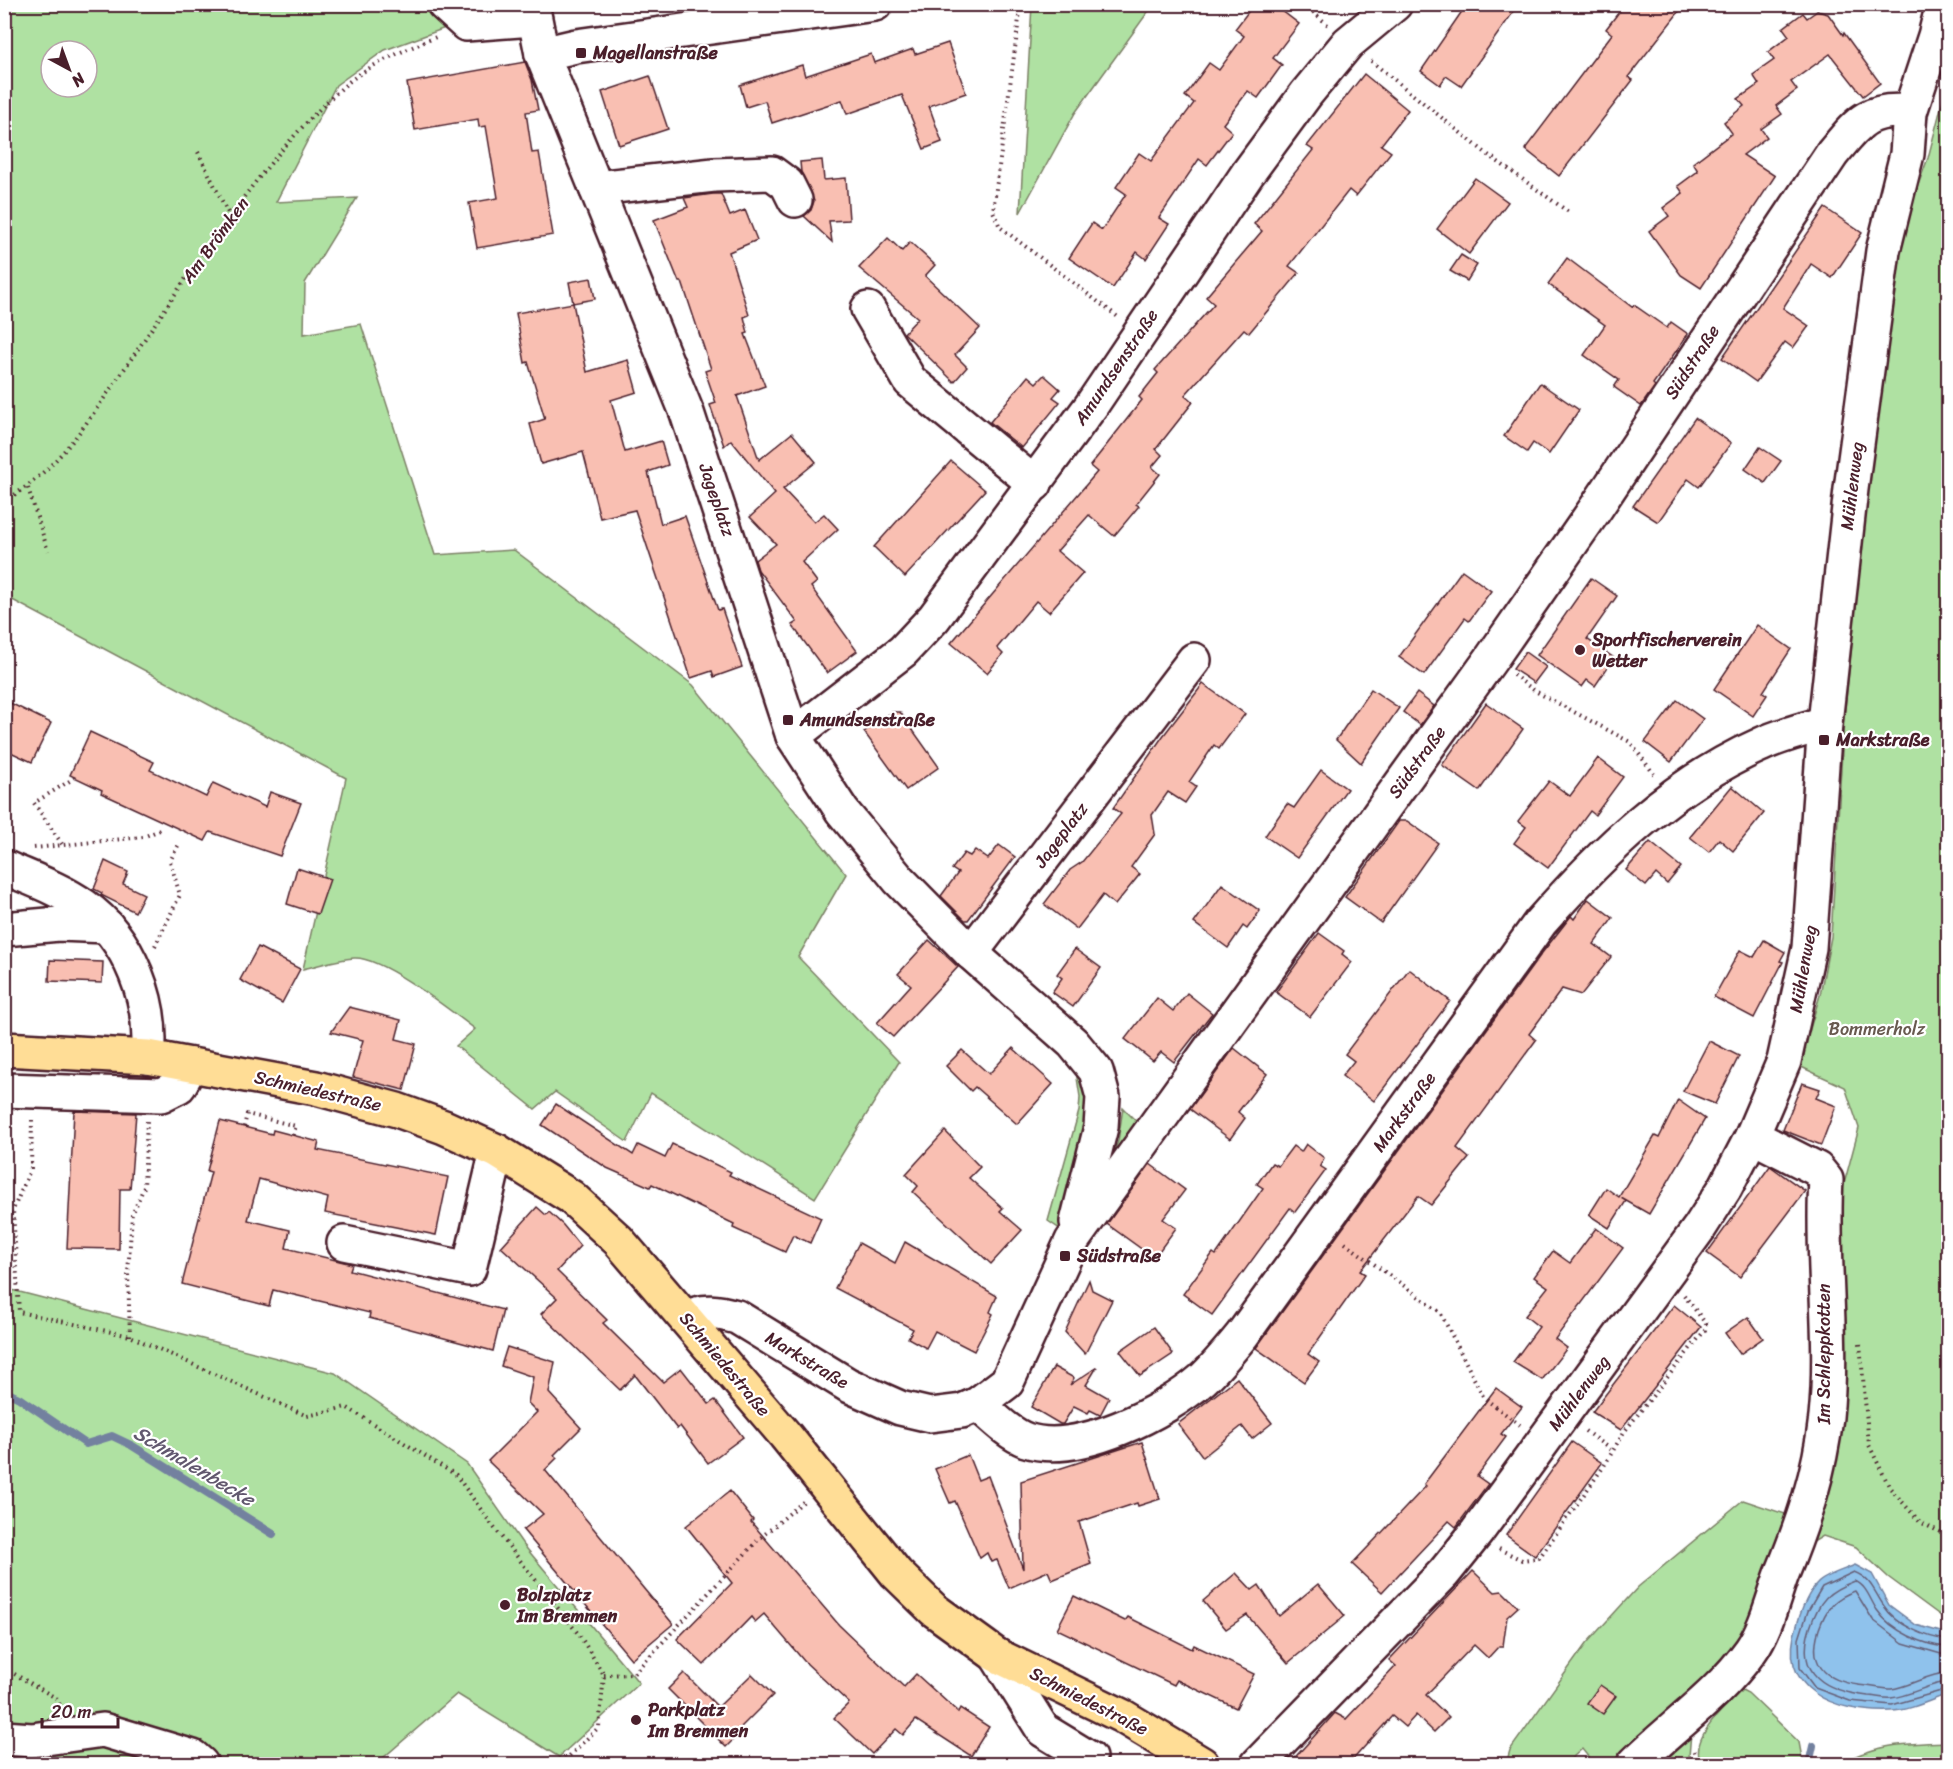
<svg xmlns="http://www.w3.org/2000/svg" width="1953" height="1769" viewBox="0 0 1953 1769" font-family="Sriracha,sans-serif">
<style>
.green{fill:#afe1a2;stroke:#7c8066;stroke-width:1.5;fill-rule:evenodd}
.water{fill:#8fc2ec;stroke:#73819f;stroke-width:1.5}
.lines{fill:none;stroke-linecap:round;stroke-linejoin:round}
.shore{stroke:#666078;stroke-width:1.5}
.stream{stroke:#73819f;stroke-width:8}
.building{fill:#f9bfb2;stroke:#4a1f2b;stroke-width:1.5}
.minor-casing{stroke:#4a1f2b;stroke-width:38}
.major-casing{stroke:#4a1f2b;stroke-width:38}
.path{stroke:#4a1f2b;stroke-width:4;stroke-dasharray:1.5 4.5;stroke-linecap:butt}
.minor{stroke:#fff;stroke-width:33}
.major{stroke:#ffdd96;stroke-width:33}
.poi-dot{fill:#4a1f2b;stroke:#fff;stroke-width:2}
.labels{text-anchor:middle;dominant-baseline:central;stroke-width:4.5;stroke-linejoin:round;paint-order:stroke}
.poi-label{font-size:18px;font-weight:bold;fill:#4a1f2b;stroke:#fff;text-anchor:start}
.street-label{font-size:18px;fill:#4a1f2b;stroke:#fff}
.park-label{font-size:18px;fill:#68594f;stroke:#fff}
.water-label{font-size:20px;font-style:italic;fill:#62586f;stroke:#fff}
</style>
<rect width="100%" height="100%" fill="#fff"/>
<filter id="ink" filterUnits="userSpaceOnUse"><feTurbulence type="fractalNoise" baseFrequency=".0167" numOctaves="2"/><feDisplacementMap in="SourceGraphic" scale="12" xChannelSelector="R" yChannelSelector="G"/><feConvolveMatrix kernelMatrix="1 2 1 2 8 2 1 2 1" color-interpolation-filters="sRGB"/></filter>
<g filter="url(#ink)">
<g class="green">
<path d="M4 5H421L448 27 385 50 336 85 276 202 357 198 305 283 304 334 361 324 435 555 514 550 693 685 846 874 798 957 899 1062 815 1198 651 1093 627 1142 555 1092 535 1109 456 1046 475 1029C451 1011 382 956 354 958 337 959 320 965 303 969L346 778 5 596ZM51 51H87V87H51Z"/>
<path d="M1032 5H1153L1075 113 1020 213Z"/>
<path d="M1948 5V1619H1945L1888 1577 1856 1547 1823 1536 1810 1544 1832 1229 1859 1128 1845 1087 1799 1066 1820 995 1831 937 1844 718 1870 472 1903 226 1928 158 1944 96Z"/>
<path d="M1074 1059C1079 1070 1085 1082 1088 1094 1096 1128 1072 1196 1060 1229L1048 1221 1079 1111 1080 1097Z"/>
<path d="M1123 1108 1139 1124 1108 1169 1118 1141Z"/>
<path d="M4 1288 335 1373 467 1464 522 1543 639 1683 559 1757 457 1694 376 1764H5Z"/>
<path d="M1743 1500 1797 1518 1740 1644 1697 1685 1701 1692 1626 1764H1594L1582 1749 1565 1764H1506L1510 1750 1586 1644 1638 1587Z"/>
<path d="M1738 1688 1748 1693 1799 1742 1803 1764H1701C1691 1742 1712 1721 1726 1705L1719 1697Z"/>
<path d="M1691 1732 1689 1757 1691 1764H1647Z"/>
<path d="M1948 1742V1764H1838C1879 1743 1904 1744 1948 1742Z"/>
</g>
<path class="water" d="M1855 1565 1872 1574 1889 1605 1916 1625 1948 1634V1694C1931 1700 1909 1711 1891 1711 1836 1713 1775 1691 1797 1625 1801 1611 1807 1594 1817 1584 1825 1575 1844 1570 1855 1565Z"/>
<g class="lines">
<g class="shore">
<path d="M1948 1640C1927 1638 1896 1625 1884 1606 1874 1592 1872 1579 1854 1572L1822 1587 1808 1611 1799 1639 1800 1668 1815 1688 1850 1701 1892 1705 1948 1689"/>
<path d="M1948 1647C1925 1646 1891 1631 1877 1610 1870 1600 1867 1586 1855 1581 1828 1591 1819 1600 1810 1628 1795 1675 1826 1691 1868 1696 1876 1696 1884 1699 1891 1698 1911 1696 1929 1683 1948 1682"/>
<path d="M1948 1656 1903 1643 1873 1620 1855 1591C1834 1598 1826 1609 1819 1629 1806 1670 1831 1683 1867 1686 1875 1687 1883 1689 1891 1689 1910 1687 1928 1673 1948 1673"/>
</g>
<g class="stream">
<path d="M4 1391 19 1398 86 1444 112 1436 131 1445 273 1534"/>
<path d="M1809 1764 1813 1746"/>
</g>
</g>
<g class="building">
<path d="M1254 4H1273L1299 24 1273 58 1282 65 1258 98 1248 91 1223 124 1232 132 1207 165 1199 159 1159 218 1169 224 1146 259 1137 252 1113 288 1069 258 1092 223 1102 230 1126 194 1116 187 1139 153 1151 161 1194 103 1185 96 1209 63 1219 70 1244 36 1235 29Z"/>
<path d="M1467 4H1519L1461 86 1446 76 1440 85 1421 71Z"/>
<path d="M1625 4H1685L1628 77 1633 80 1559 176 1525 149 1612 34 1606 29Z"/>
<path d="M1817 11 1828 14 1843 35 1844 33 1880 83 1863 96 1830 54 1791 82 1797 90 1776 106 1782 114 1761 129 1767 137 1743 155 1775 176 1701 288 1681 275 1649 231 1669 216 1663 208 1683 193 1678 186 1698 171 1693 163 1732 133 1724 122 1744 106 1738 99 1759 84 1753 75 1774 60 1768 52 1789 36 1783 28 1803 13 1807 18Z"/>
<path d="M948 43 966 93 929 106 942 142 924 149 902 95 847 114 842 100 772 123 765 101 746 107 740 85 802 65 805 76 871 54 874 63 913 49 915 54Z"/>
<path d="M525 62 532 80 538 110 526 112 532 153 539 152 553 235 477 248 469 203 498 198 486 126 479 127 478 119 415 130 407 83Z"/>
<path d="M1364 74 1408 110 1381 145 1391 152 1356 196 1349 190 1289 266 1299 273 1249 333 1244 329 1185 395 1193 402 1156 449 1162 455 1152 467 1160 474 1136 504 1139 506 1114 536 1089 515 1057 551 1083 573 1049 612 1036 601 997 648 1003 654 987 673 951 643 1097 472 1090 466 1142 400 1139 397 1158 373 1155 370 1214 304 1206 297 1262 231 1254 224 1313 150 1307 146Z"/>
<path d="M650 76 668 129 619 145 602 92Z"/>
<path d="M822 160 824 180 846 178 849 220 829 221 832 242 804 216 811 210 814 201 801 172 800 162Z"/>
<path d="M1475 178 1508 202 1469 254 1437 229Z"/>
<path d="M713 194H721L730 216 745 210 757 240 729 252 749 315 744 317 748 333 745 334 765 386 737 396 759 460 792 433 816 462 783 489 814 522 824 514 838 529 802 562 817 582 811 587 857 651 827 673 792 625 797 622 758 570 755 560 776 544 750 517 775 494 731 440 724 446 710 405 716 403 705 371 711 369 682 282H679L654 220 688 207 684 198Z"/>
<path d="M1825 208 1862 233 1832 278 1811 264 1783 308 1809 326 1793 348 1785 342 1756 382 1722 358Z"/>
<path d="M888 238 902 251 910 242 935 265 925 276 980 328 955 355 967 367 954 382 904 333 918 318 859 268Z"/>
<path d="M1461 255 1477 265 1467 281 1450 271Z"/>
<path d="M1567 258 1632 307 1634 305 1667 328 1671 322 1688 334 1653 384 1655 386 1641 406 1614 387 1619 380 1584 355 1605 325 1548 284Z"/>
<path d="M591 278 595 299 573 303 569 282Z"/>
<path d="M573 303 587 372 628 360 637 392 611 400 625 452 661 441 668 465 648 472 661 524 685 516 718 610 722 609 742 667 714 677 712 671 691 678 635 510 600 518 583 452 541 464 530 424 545 419 528 362 525 363 516 313Z"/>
<path d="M1044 375 1060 389 1053 397 1060 402 1022 448 990 422 1028 376 1036 383Z"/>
<path d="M1540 383 1579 410 1549 454 1533 443 1527 452 1504 436Z"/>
<path d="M1695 418 1731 443 1699 487 1688 479 1658 522 1633 506Z"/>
<path d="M1760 447 1781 461 1765 483 1745 469Z"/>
<path d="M951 461 985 490 905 577 874 547Z"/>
<path d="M1462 570 1491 591 1469 621 1465 618 1424 675 1399 657Z"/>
<path d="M1591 578 1617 596 1587 639 1614 658 1595 686 1587 680 1582 687 1537 655Z"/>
<path d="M1757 625 1791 649 1763 692 1767 695 1753 716 1714 689Z"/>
<path d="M1525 652 1546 667 1534 683 1513 669Z"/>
<path d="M1203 684 1245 714 1219 749 1214 745 1189 782 1196 787 1185 803 1168 792 1152 815 1155 834 1131 867 1140 874 1115 905 1103 895 1077 929 1044 904 1070 870 1082 862 1121 814 1113 808 1163 736Z"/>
<path d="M1371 689 1399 708 1361 763 1336 740Z"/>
<path d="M1417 693 1434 706 1420 725 1403 712Z"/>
<path d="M4 700 51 723 32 762 4 749Z"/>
<path d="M1677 700 1703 719 1671 762 1645 742Z"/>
<path d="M1486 703 1523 729 1479 791 1442 765Z"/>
<path d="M892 712H900L939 767 906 790 864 732Z"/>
<path d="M90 732 154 762 150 770 206 797 213 783 265 807 270 792 301 803 280 856 210 832 205 841 101 793 102 790 70 775Z"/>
<path d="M1598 758 1623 777 1595 815 1590 811 1548 868 1514 843 1526 827 1518 821 1549 781 1570 796Z"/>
<path d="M1321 770 1347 789 1297 858 1265 836 1287 804 1294 808Z"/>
<path d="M1732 786 1764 813 1733 851 1719 839 1709 852 1690 837Z"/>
<path d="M1399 821H1407L1438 843 1381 923 1345 897Z"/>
<path d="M1650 842 1681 867 1667 884 1656 874 1646 886 1626 870Z"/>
<path d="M999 845 1015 857 968 920H965L941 896 958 873 952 869 964 853 970 856 975 850 988 859Z"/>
<path d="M105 861 128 872 123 884 144 894 135 912 101 895 102 893 94 889Z"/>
<path d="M297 868 330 879 318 914 287 904Z"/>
<path d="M1222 884 1260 911 1247 929 1243 926 1228 948 1194 923Z"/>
<path d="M1588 899 1613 918 1594 944 1611 957 1581 995 1562 989 1529 1034 1536 1040 1457 1148 1469 1158 1431 1205 1418 1196 1360 1271 1365 1274 1308 1354 1319 1362 1304 1382 1256 1348 1542 953 1571 916 1574 919Z"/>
<path d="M1319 933 1344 951 1342 954 1352 962 1310 1017 1276 992Z"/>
<path d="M929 940 958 967 893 1037 877 1023 911 985 898 974Z"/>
<path d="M1764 940 1785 952 1780 961 1783 962 1754 1018 1714 997 1740 950 1754 957Z"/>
<path d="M258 947 300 969 282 1003 240 980Z"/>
<path d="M1075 949 1101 968 1073 1007 1052 992 1062 978 1057 974Z"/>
<path d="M50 960 103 962 102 983 49 981Z"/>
<path d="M1409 969 1450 1001 1374 1101 1342 1076 1354 1061 1345 1054Z"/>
<path d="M1187 993 1212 1013 1174 1062 1161 1052 1153 1061 1125 1039 1157 998 1173 1011Z"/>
<path d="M349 1007 401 1020 396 1039 416 1044 404 1090 353 1077 363 1040 331 1032Z"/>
<path d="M1709 1041 1739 1056 1715 1104 1683 1091Z"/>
<path d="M1013 1048 1053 1084 1017 1124 975 1087 971 1091 946 1066 962 1050 989 1074Z"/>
<path d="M1234 1048 1267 1074 1238 1112 1245 1118 1230 1139 1190 1109Z"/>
<path d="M1802 1083 1820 1089 1816 1098 1836 1106 1821 1145 1783 1130Z"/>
<path d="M1678 1100 1705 1119 1649 1214 1621 1198 1626 1201 1609 1228 1589 1215 1606 1188 1619 1197 1655 1136 1659 1138Z"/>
<path d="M556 1104 633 1155 638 1145 665 1158 672 1144 731 1172 729 1175 821 1218 810 1243 793 1235 785 1252 733 1228 734 1224 652 1184 650 1187 607 1168 542 1125Z"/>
<path d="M74 1111 136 1113 130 1189H120L119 1249 67 1248Z"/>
<path d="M220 1121 272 1134 273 1130 319 1142 317 1150 448 1177 436 1235 325 1213 328 1198 259 1179 248 1220 290 1230 286 1248 352 1264 350 1270 503 1310 493 1351 369 1318 370 1313 273 1290 269 1306 182 1284 211 1172 207 1171Z"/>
<path d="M945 1131 980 1167 969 1178 1003 1208 1000 1211 1022 1230 991 1264 913 1192 918 1186 906 1174Z"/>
<path d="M1306 1144 1324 1158 1320 1166 1326 1170 1295 1212 1290 1208 1212 1315 1183 1294 1213 1253 1216 1255 1263 1188 1257 1184 1272 1163 1278 1166 1293 1146 1301 1152Z"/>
<path d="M1150 1164 1185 1190 1163 1219 1176 1228 1154 1258 1107 1224Z"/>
<path d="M1770 1166 1805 1191 1740 1277 1707 1253Z"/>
<path d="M537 1207 546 1215 549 1212 563 1225 580 1246 557 1271 607 1320 603 1323 663 1382 681 1368 709 1404 715 1400 743 1437 708 1463 680 1426 677 1429 635 1375 620 1390 541 1314 557 1298 501 1247Z"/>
<path d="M1596 1228 1623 1248 1555 1339 1567 1348 1542 1380 1513 1362 1539 1327 1525 1316 1548 1287 1534 1277 1553 1251 1570 1263Z"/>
<path d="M905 1242 997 1296 990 1312 993 1314 974 1351 935 1331 926 1348 908 1338 913 1329 835 1288 859 1243 895 1263Z"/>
<path d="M1089 1280 1092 1290 1112 1300 1085 1354 1065 1332Z"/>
<path d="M1674 1305 1701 1327 1621 1430 1592 1412Z"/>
<path d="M1748 1317 1763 1338 1740 1354 1725 1333Z"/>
<path d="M1154 1327 1173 1354 1140 1376 1120 1351Z"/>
<path d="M507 1347 555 1362 549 1393 581 1428 554 1455 557 1458 545 1470 673 1624 631 1659 523 1530 543 1514 488 1461 537 1412 528 1403 533 1377 501 1366Z"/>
<path d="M1054 1367 1074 1378 1070 1385 1097 1367 1086 1385 1109 1398 1100 1415 1090 1410 1088 1413 1074 1406 1063 1424H1060L1031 1407Z"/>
<path d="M1237 1378 1272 1423 1252 1439 1242 1426 1203 1457 1178 1424Z"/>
<path d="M1496 1388 1522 1407 1501 1434 1506 1437 1477 1476 1488 1484 1456 1527 1449 1521 1382 1592 1352 1564 1426 1486 1424 1484Z"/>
<path d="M1142 1442 1160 1499 1138 1506 1137 1503 1079 1522 1091 1564 1052 1580 1048 1571 1009 1588 997 1560 991 1562 987 1553 980 1558 955 1501 950 1503 935 1469 968 1455 978 1480 988 1476 1023 1569 1021 1481Z"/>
<path d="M1572 1442 1602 1463 1535 1556 1506 1535Z"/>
<path d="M730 1491 753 1520 751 1522 839 1625 904 1687 916 1674 958 1712 960 1708 989 1727 971 1756 916 1720 903 1735 896 1729 872 1754 834 1718 849 1703 804 1661 764 1614 755 1622 751 1617 704 1665 677 1639 732 1583 686 1526Z"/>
<path d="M1473 1571 1495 1592 1502 1591 1518 1607 1507 1617 1503 1646H1499L1488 1658 1474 1645 1426 1695 1449 1717 1434 1732 1416 1715 1405 1727 1392 1716 1349 1764H1289L1335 1713 1346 1719 1396 1666 1389 1660Z"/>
<path d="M1236 1573 1252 1590 1259 1585 1279 1616 1318 1584 1345 1616 1288 1663 1247 1615 1226 1629 1203 1601Z"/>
<path d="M1074 1596 1125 1621 1128 1617 1192 1649 1194 1645 1254 1674 1236 1708 1177 1680 1174 1685 1057 1629Z"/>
<path d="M684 1673 718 1707 752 1674 773 1695 740 1728 742 1731 726 1747 668 1689Z"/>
<path d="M1600 1685 1616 1696 1603 1714 1587 1703Z"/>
</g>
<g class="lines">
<g class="minor-casing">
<g id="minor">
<path d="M444 4 466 24 533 19"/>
<path d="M532 4 542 54 687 413 793 736 842 811 899 880 971 953 1073 1043 1096 1071 1103 1097 1101 1127 1077 1222"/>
<path d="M542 54 576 46 875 4"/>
<path d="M596 188 714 175 772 173 787 184 795 200"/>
<path d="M868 309 910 381 1035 484"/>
<path d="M793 736 903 651 934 618 1091 406 1248 173 1306 94 1348 43 1395 4"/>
<path d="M4 867C31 879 60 889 84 906 130 938 154 1003 148 1057"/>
<path d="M4 929 59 924 107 926"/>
<path d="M971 953 1194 660"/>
<path d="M4 1090 161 1095 179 1086 191 1065"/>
<path d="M344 1243 469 1269 497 1151"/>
<path d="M686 1318C703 1309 719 1312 737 1317L848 1385 900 1408 930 1415 962 1411 978 1404 1007 1382 1072 1241 1491 659 1596 508 1832 154C1857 124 1867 107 1910 112"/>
<path d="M978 1404C993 1417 1008 1433 1026 1440 1078 1457 1165 1412 1203 1379 1218 1365 1230 1350 1243 1334L1540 923C1603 851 1672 784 1760 745 1780 735 1804 730 1825 723"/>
<path d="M996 1655 1043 1730 1089 1758"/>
<path d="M4 1738 32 1740 103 1730 193 1757 201 1764"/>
<path d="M1258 1764 1444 1573 1477 1532 1700 1227 1725 1188 1752 1136 1784 1061 1809 948 1825 723 1851 489 1883 251 1907 154 1910 112 1935 36 1943 4"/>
<path d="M1634 1764C1673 1726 1719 1695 1751 1650 1766 1629 1773 1598 1782 1574 1803 1523 1820 1472 1826 1417 1834 1339 1821 1258 1826 1180L1817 1169 1752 1136"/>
</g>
</g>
<g class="major-casing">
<path id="major" d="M4 1049 148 1057 316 1088 397 1110 444 1127 497 1151 571 1197 618 1240 785 1435 896 1573 934 1610 996 1655 1122 1716 1202 1764"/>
</g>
<g class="path">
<path d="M1021 4 993 211 1000 227 1118 317"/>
<path d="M1304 4 1328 25"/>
<path d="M1371 61 1487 154 1570 213"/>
<path d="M198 152 230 217"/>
<path d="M28 488 48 551"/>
<path d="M4 501C58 471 90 418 125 368 192 271 256 165 344 86 367 65 408 49 436 37"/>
<path d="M1513 675 1535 691 1630 742 1654 774"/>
<path d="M62 844 34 803 76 777"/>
<path d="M34 848 143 837 160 830"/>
<path d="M1948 857V944"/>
<path d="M155 946 180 895 170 861 180 842"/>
<path d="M32 1120 31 1168 13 1210 19 1312 130 1336 307 1416 346 1407 456 1475 492 1525 580 1636 604 1675 599 1727 561 1764"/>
<path d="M244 1127 247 1114 296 1126 293 1135"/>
<path d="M1345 1243 1440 1312 1484 1398 1520 1425"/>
<path d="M130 1336 128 1273 132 1215 144 1187 147 1121"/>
<path d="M1860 1344 1869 1445 1890 1488 1920 1522 1948 1536"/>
<path d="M1585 1431 1611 1450"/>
<path d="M1499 1549 1522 1560 1539 1558 1604 1466 1624 1432 1705 1330 1706 1324 1684 1295"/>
<path d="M4 1668 56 1698 61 1707"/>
<path d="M604 1675 633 1674 759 1539 804 1501"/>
<path d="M1694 1751 1697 1764"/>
</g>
<use href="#minor" class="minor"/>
<use href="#major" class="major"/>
</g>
</g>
<g class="poi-dot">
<rect x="575" y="47" width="12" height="12" rx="3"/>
<circle cx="1580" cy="650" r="6"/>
<rect x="782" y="714" width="12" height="12" rx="3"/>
<rect x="1818" y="734" width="12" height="12" rx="3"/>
<rect x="1059" y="1250" width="12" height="12" rx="3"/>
<circle cx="505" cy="1605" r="6"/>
<circle cx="636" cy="1720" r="6"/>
</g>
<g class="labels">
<g class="poi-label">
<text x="593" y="53">Magellanstraße</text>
<text x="1592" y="640">Sportfischerverein<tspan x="1592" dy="21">Wetter</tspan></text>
<text x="800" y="720">Amundsenstraße</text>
<text x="1836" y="740">Markstraße</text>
<text x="1077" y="1256">Südstraße</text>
<text x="517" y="1595">Bolzplatz<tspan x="517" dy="21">Im Bremmen</tspan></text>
<text x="648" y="1710">Parkplatz<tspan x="648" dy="21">Im Bremmen</tspan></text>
</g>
<g class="street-label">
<text transform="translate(215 240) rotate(-54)">Am Brömken</text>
<text transform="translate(1692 362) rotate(-57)">Südstraße</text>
<text transform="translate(1116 367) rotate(-56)">Amundsenstraße</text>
<text transform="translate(1852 486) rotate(-83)">Mühlenweg</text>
<text transform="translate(717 500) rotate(71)">Jageplatz</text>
<text transform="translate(1417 762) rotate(-54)">Südstraße</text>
<text transform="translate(1061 835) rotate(-53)">Jageplatz</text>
<text transform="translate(1803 969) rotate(-80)">Mühlenweg</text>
<text transform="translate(318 1091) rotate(13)">Schmiedestraße</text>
<text transform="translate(1404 1112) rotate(-54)">Markstraße</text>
<text transform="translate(1824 1354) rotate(-90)">Im Schleppkotten</text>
<text transform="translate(807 1360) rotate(31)">Markstraße</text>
<text transform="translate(725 1364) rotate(50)">Schmiedestraße</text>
<text transform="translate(1579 1393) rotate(-53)">Mühlenweg</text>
<text transform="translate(1089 1701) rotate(27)">Schmiedestraße</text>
</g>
<g class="park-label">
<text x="1877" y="1029">Bommerholz</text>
</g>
<g class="water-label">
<text transform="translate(194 1466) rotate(31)">Schmalenbecke</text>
</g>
</g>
<rect width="1953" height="1769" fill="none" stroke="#fff" stroke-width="24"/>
<rect x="12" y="12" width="1929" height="1745" fill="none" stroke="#4a1f2b" stroke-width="2" filter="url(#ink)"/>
<g transform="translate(69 69) rotate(139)"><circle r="28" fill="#ffffff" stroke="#b7a5aa" stroke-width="1.5"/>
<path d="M0-4.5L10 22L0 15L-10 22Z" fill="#4a1f2b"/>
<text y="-9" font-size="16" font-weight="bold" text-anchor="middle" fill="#4a1f2b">N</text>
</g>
<path d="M42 1718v9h76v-9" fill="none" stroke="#4a1f2b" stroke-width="3"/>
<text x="51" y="1718" font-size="18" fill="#4a1f2b" stroke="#ffffff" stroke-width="4.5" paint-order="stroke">20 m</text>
</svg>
